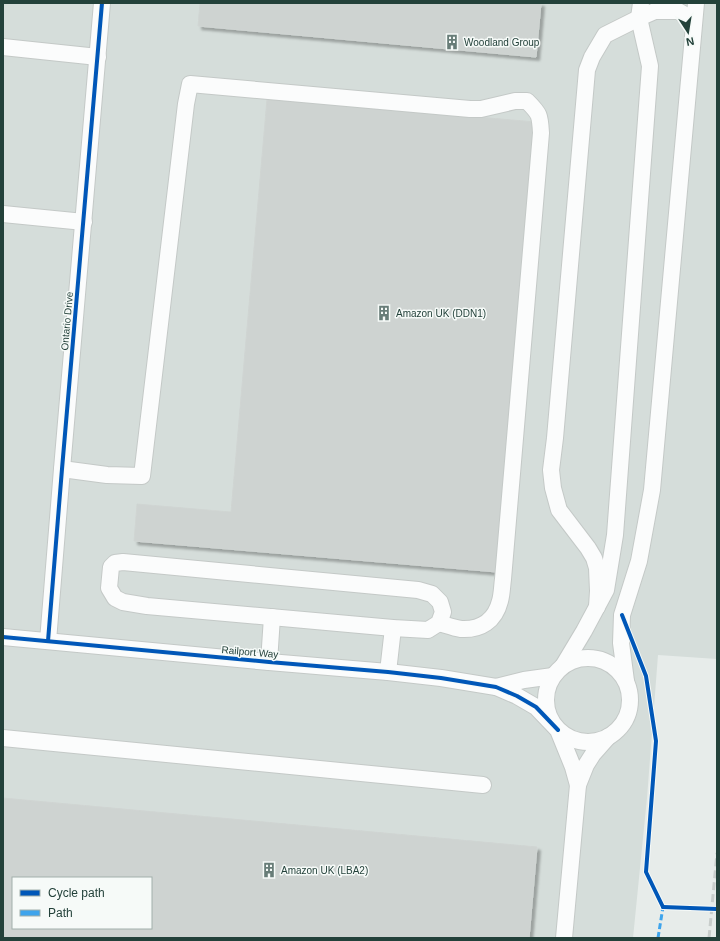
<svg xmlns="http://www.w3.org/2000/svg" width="720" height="941" viewBox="0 0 720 941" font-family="Helvetica,sans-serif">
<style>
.built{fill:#d5ddda;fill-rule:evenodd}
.building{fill:#ced3d1;stroke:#d0d5d3;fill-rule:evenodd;filter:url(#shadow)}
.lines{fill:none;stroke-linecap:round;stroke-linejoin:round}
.minor-casing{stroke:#c4c9c7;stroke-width:18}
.minor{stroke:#fbfcfc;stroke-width:16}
.rail{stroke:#c8cdcb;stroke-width:3;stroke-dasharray:8 4;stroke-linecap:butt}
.quiet{stroke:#3ea4ec;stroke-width:3;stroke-dasharray:6 3;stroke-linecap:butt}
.cycleway-casing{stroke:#f6faf8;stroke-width:6}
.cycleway{stroke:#0057b8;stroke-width:4}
.labels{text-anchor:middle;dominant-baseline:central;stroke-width:3;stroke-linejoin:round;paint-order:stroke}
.poi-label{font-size:10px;fill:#23413a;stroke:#f6faf8;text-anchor:start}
.street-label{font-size:10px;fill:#23413a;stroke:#f6faf8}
</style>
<defs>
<filter id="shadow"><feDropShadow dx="3.5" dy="3.5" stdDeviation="1" flood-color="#0004"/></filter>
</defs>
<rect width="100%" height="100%" fill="#e7ecea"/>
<path class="built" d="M3 3H717V659L658 655 647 798 633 938H3ZM13 878H151V928H13Z"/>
<g class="building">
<path d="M200 3H541L536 57 198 26Z"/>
<path d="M267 99 536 122 497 572 134 541 137 504 231 512Z"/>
<path d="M3 798 537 847 529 938H3ZM13 878H151V928H13Z"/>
</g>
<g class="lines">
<g class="minor-casing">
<g id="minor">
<path d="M3 47 98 57"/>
<path d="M3 214 84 222"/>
<path d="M62 469 107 475 142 476 186 104 190 84 470 109H481L515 101H527C540 114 540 115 541 133L503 579C502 586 502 594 500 601 495 621 481 630 461 629 454 628 446 625 439 623"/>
<path d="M123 562 418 590 432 594 440 602 443 612 439 623 428 630 393 628 147 606 123 602 115 598 109 588 111 567 115 563Z"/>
<path d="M597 607 598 591 597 568 594 558 588 548 559 510 553 488 551 470 555 438 587 70 592 57 605 35 639 18 655 11H678L694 20"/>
<path d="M3 637 269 662 388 672 441 678 496 687 517 696 536 707 558 730 573 767 578 785 586 765 593 754 608 737"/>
<path d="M48 641 62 469 102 3"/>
<circle cx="588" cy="700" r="42"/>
<path d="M269 662 272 617"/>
<path d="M563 666 584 631 606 590 615 535 650 66 639 18 641 3"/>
<path d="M388 672 393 628"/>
<path d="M626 681 621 643 622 615 639 561 652 490 696 3"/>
<path d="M496 687 524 680 553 676"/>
<path d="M3 738 483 785"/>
<path d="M564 938 578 785"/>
</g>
</g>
<use href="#minor" class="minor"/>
<path class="rail" d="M709 938 717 853"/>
<path class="quiet" d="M658 938 663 907H666"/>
<g class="cycleway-casing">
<g id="cycleway">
<path d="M622 615 646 676 656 741 646 872 663 907"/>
<path d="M3 637 269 662 388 672 441 678 496 687 517 696 536 707 558 730"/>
<path d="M48 641 62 469 102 3"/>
<path d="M663 907 717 909"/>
</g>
</g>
<use href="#cycleway" class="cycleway"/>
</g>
<defs>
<g id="building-bare" transform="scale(1.2)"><path d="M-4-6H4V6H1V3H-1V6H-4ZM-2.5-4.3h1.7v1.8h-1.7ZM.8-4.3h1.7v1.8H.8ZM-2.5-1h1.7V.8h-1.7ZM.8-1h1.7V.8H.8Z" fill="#687d78" stroke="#f6faf8" stroke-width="2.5" paint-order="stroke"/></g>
</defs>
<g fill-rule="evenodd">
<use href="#building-bare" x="452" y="42"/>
<use href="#building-bare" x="384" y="313"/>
<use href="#building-bare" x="269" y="870"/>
</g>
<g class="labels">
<g class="poi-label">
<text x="464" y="42">Woodland Group</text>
<text x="396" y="313">Amazon UK (DDN1)</text>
<text x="281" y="870">Amazon UK (LBA2)</text>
</g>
<g class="street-label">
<text transform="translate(67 321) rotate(-85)">Ontario Drive</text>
<text transform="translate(250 652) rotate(5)">Railport Way</text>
</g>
</g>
<rect width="720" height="941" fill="none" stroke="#23413a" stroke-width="8"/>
<rect x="12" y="877" width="140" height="52" fill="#f6faf8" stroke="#a2b0ac"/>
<rect x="20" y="890" width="20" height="6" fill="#0057b8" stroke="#a2b0ac"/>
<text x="48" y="897" font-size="12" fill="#23413a">Cycle path</text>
<rect x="20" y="910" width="20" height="6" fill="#3ea4ec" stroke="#a2b0ac"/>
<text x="48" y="917" font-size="12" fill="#23413a">Path</text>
<g transform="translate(688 32) rotate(168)" stroke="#f6faf8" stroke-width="3" paint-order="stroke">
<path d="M0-3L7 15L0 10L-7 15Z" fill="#23413a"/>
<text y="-6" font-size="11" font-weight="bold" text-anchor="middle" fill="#23413a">N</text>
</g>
</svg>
